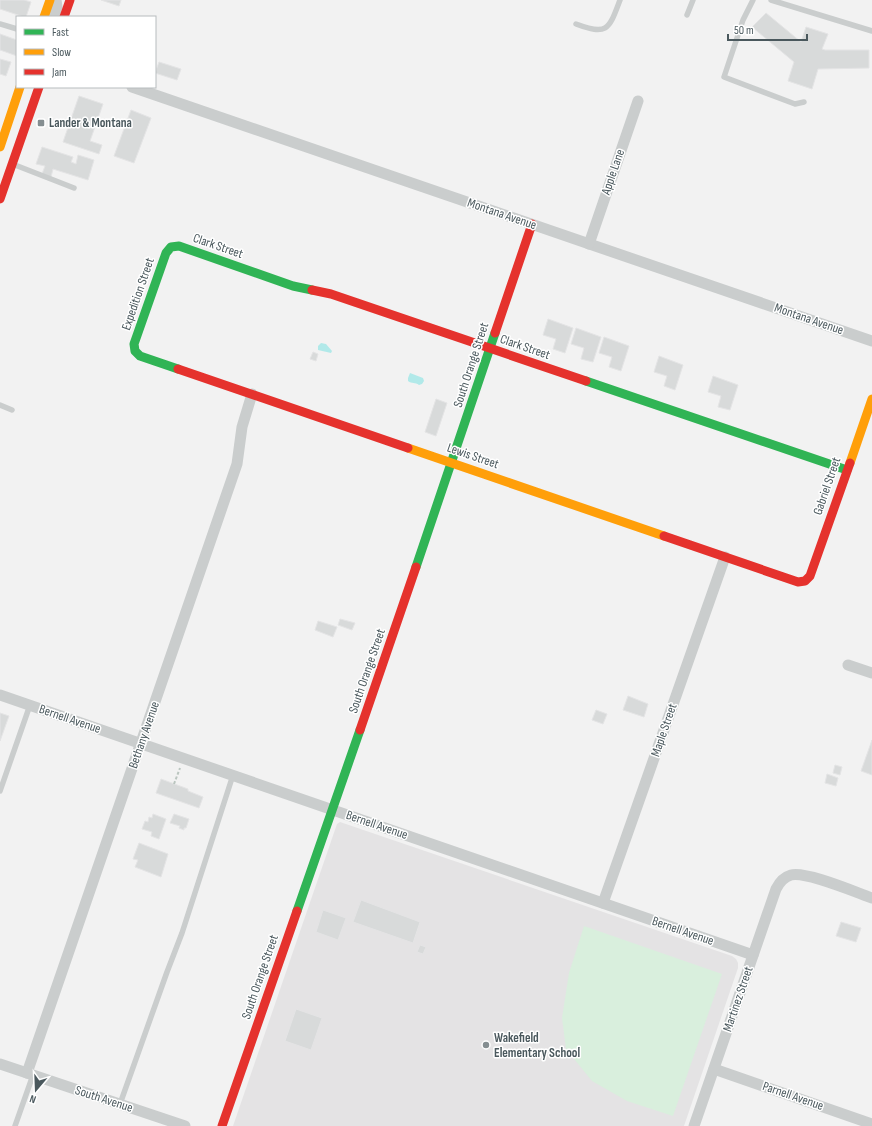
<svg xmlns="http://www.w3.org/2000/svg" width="872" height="1126" viewBox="0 0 872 1126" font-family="'Sofia Sans Condensed',sans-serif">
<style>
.education{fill:#e4e3e4}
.green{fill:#d9efdd}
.water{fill:#b1e9e9}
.building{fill:#d8dada;stroke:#e4e4e5}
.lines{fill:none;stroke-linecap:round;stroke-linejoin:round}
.path{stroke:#bac5bf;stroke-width:2;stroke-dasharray:3 2;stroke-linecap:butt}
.lane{stroke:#cacdcd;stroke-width:5.5}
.street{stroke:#cacdcd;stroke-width:11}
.fast{stroke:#30b455;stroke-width:9}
.slow{stroke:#ff9f0a;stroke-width:9}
.jam{stroke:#e5322d;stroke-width:9}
.poi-dot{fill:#858e91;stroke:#fff;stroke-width:1.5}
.labels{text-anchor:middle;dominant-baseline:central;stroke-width:3;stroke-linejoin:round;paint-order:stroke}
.poi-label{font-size:13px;font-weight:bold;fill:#4a585d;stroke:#fff;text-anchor:start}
.street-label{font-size:13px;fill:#4a585d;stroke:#fff}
</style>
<rect width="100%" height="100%" fill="#f2f2f2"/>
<path class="education" d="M340 822 732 956 736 959 738 963V968L684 1126H233L337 824Z"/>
<path class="green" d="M584 926 722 974 673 1116 627 1101 592 1081 566 1049 562 1018 569 973Z"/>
<g class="water">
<path d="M321 343 326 344 332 351 331 353 318 350V346Z"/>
<path d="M410 373 423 378 424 381 422 384 419 385C415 382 412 384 408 381V378Z"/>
</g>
<g class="building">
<path d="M0 0H24L31 2 26 17H24L0 9Z"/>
<path d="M101 0H121L119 6Z"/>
<path d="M766 13 801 42 806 27 828 34 822 49 825 50H869V68L818 69 812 89 788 81 794 62 752 27Z"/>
<path d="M0 34 17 40V56L0 50Z"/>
<path d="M0 59 11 62 6 76 0 74Z"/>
<path d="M159 62 181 69 177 80 155 73Z"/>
<path d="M79 96 103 104 90 141 102 145 99 154 63 142Z"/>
<path d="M131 110 151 118 134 163 114 156Z"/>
<path d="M42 147 73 157 71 162 76 164 78 155 94 160 88 180 53 169 51 177 42 174 45 166 36 164Z"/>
<path d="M548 319 573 328 565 353 553 349 556 339 543 335Z"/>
<path d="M576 328 601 337 593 362 581 359 584 348 571 344Z"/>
<path d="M604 337 629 346 621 371 609 367 612 357 599 353Z"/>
<path d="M313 352 318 354 316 361 310 359Z"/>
<path d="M659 356 683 365 675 390 664 386 667 376 654 372Z"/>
<path d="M713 376 738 385 730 410 718 407 721 396 708 392Z"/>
<path d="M436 399 447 403 436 436 425 432Z"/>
<path d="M340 619 355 623 352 630 338 625Z"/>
<path d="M318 621 337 627 333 637 315 630Z"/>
<path d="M628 696 648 704 644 717 623 710Z"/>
<path d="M596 710 607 714 603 724 592 720Z"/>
<path d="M0 713 9 716 0 741Z"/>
<path d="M872 740V775L861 771Z"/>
<path d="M835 765 842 767 840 775 833 773Z"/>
<path d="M827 774 838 778 836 786 825 783Z"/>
<path d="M161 779 188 789V791L203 797 199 808 156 793Z"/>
<path d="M153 814 166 819 159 839 151 836 152 832 142 829 145 821 148 822 149 817 152 818Z"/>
<path d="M174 814 189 819 186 828H184V830L179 828 180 826 170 823Z"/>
<path d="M139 843 168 854 161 877 135 867 138 860 133 859Z"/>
<path d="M361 900 420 922 413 943 353 922Z"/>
<path d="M323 910 346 918 338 940 316 932Z"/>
<path d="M841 922 861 928 856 942 836 936Z"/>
<path d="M420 945 426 947 423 954 417 952Z"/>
<path d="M296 1009 322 1018 311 1050 285 1041Z"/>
</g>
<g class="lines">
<path class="path" d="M174 784 180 768"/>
<g class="lane">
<path d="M753 0 743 20 724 77 795 104 804 102"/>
<path d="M771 0 872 31"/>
<path d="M687 15 693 0"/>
<path d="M0 24 17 29"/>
<path d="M576 24C608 36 609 29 620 0"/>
<path d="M15 165 74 188"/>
<path d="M0 405 12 410"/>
<path d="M0 791 30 705"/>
<path d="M120 1104 167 972 182 933 233 775"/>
<path d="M15 1126 33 1075"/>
</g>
<g class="street">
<path d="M54 17 57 7 56 0"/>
<path d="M132 87 872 341"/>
<path d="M589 244 638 101"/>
<path d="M848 665 872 673"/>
<path d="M0 695 753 955"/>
<path d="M603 903 725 557"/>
<path d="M0 1064 185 1126"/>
<path d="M714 1069 872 1124"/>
<path d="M27 1073 237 464 242 427 252 394"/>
<path d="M694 1126 776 889C779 883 784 877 791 875 806 871 855 892 872 898"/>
</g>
<g class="fast">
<path d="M178 369 140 356 135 351 134 344 166 253 171 247 179 246 293 286 312 290"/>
<path d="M586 381 847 470"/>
<path d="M416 567 495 333"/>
<path d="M297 911 360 730"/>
</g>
<g class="slow">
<path d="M44 17 50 0"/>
<path d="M0 147 20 87"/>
<path d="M408 448 664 536"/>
<path d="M850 463 872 399"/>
</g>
<g class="jam">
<path d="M64 17 70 0"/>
<path d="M0 199 39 87"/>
<path d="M312 290 331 294 586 381"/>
<path d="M495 333 532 224"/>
<path d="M178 369 408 448"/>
<path d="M664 536 798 582 805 581 810 576 850 463"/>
<path d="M360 730 416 567"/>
<path d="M222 1126 297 911"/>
</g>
</g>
<g class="poi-dot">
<rect x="37" y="119" width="8" height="8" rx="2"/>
<circle cx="486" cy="1045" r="4"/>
</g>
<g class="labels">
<g class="poi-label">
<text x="49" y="123">Lander &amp; Montana</text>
<text x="494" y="1038">Wakefield<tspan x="494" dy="15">Elementary School</tspan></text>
</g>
<g class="street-label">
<text transform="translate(613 172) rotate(-71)">Apple Lane</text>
<text transform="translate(502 214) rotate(19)">Montana Avenue</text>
<text transform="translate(218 246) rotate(19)">Clark Street</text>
<text transform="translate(138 294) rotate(-71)">Expedition Street</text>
<text transform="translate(809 319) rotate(19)">Montana Avenue</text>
<text transform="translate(525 347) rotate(19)">Clark Street</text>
<text transform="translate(471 365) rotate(-72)">South Orange Street</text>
<text transform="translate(473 456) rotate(19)">Lewis Street</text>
<text transform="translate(827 486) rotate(-71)">Gabriel Street</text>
<text transform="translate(367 671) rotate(-71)">South Orange Street</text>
<text transform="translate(70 719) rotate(19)">Bernell Avenue</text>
<text transform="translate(664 730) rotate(-71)">Maple Street</text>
<text transform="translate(144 735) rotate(-71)">Bethany Avenue</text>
<text transform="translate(377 825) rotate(19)">Bernell Avenue</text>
<text transform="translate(683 931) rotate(19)">Bernell Avenue</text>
<text transform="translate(260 977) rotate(-71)">South Orange Street</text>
<text transform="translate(738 999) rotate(-71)">Martinez Street</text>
<text transform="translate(793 1096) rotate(19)">Parnell Avenue</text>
<text transform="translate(104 1099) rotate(18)">South Avenue</text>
</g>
</g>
<rect x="16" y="16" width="140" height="72" fill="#ffffff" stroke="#b7bcbe"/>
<rect x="24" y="29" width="20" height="6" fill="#30b455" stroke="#b7bcbe"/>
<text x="52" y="36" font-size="12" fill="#4a585d">Fast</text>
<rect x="24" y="49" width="20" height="6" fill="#ff9f0a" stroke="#b7bcbe"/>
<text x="52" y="56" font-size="12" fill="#4a585d">Slow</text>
<rect x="24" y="69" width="20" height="6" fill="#e5322d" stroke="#b7bcbe"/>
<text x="52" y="76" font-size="12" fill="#4a585d">Jam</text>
<g transform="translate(36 1090) rotate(199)" stroke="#ffffff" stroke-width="3" paint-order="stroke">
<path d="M0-3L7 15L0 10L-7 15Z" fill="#4a585d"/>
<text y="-6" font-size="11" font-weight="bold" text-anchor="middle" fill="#4a585d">N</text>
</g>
<path d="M728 34v6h79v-6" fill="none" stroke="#4a585d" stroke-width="2"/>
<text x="734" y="34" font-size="12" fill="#4a585d" stroke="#ffffff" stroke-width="3" paint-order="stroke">50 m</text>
</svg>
